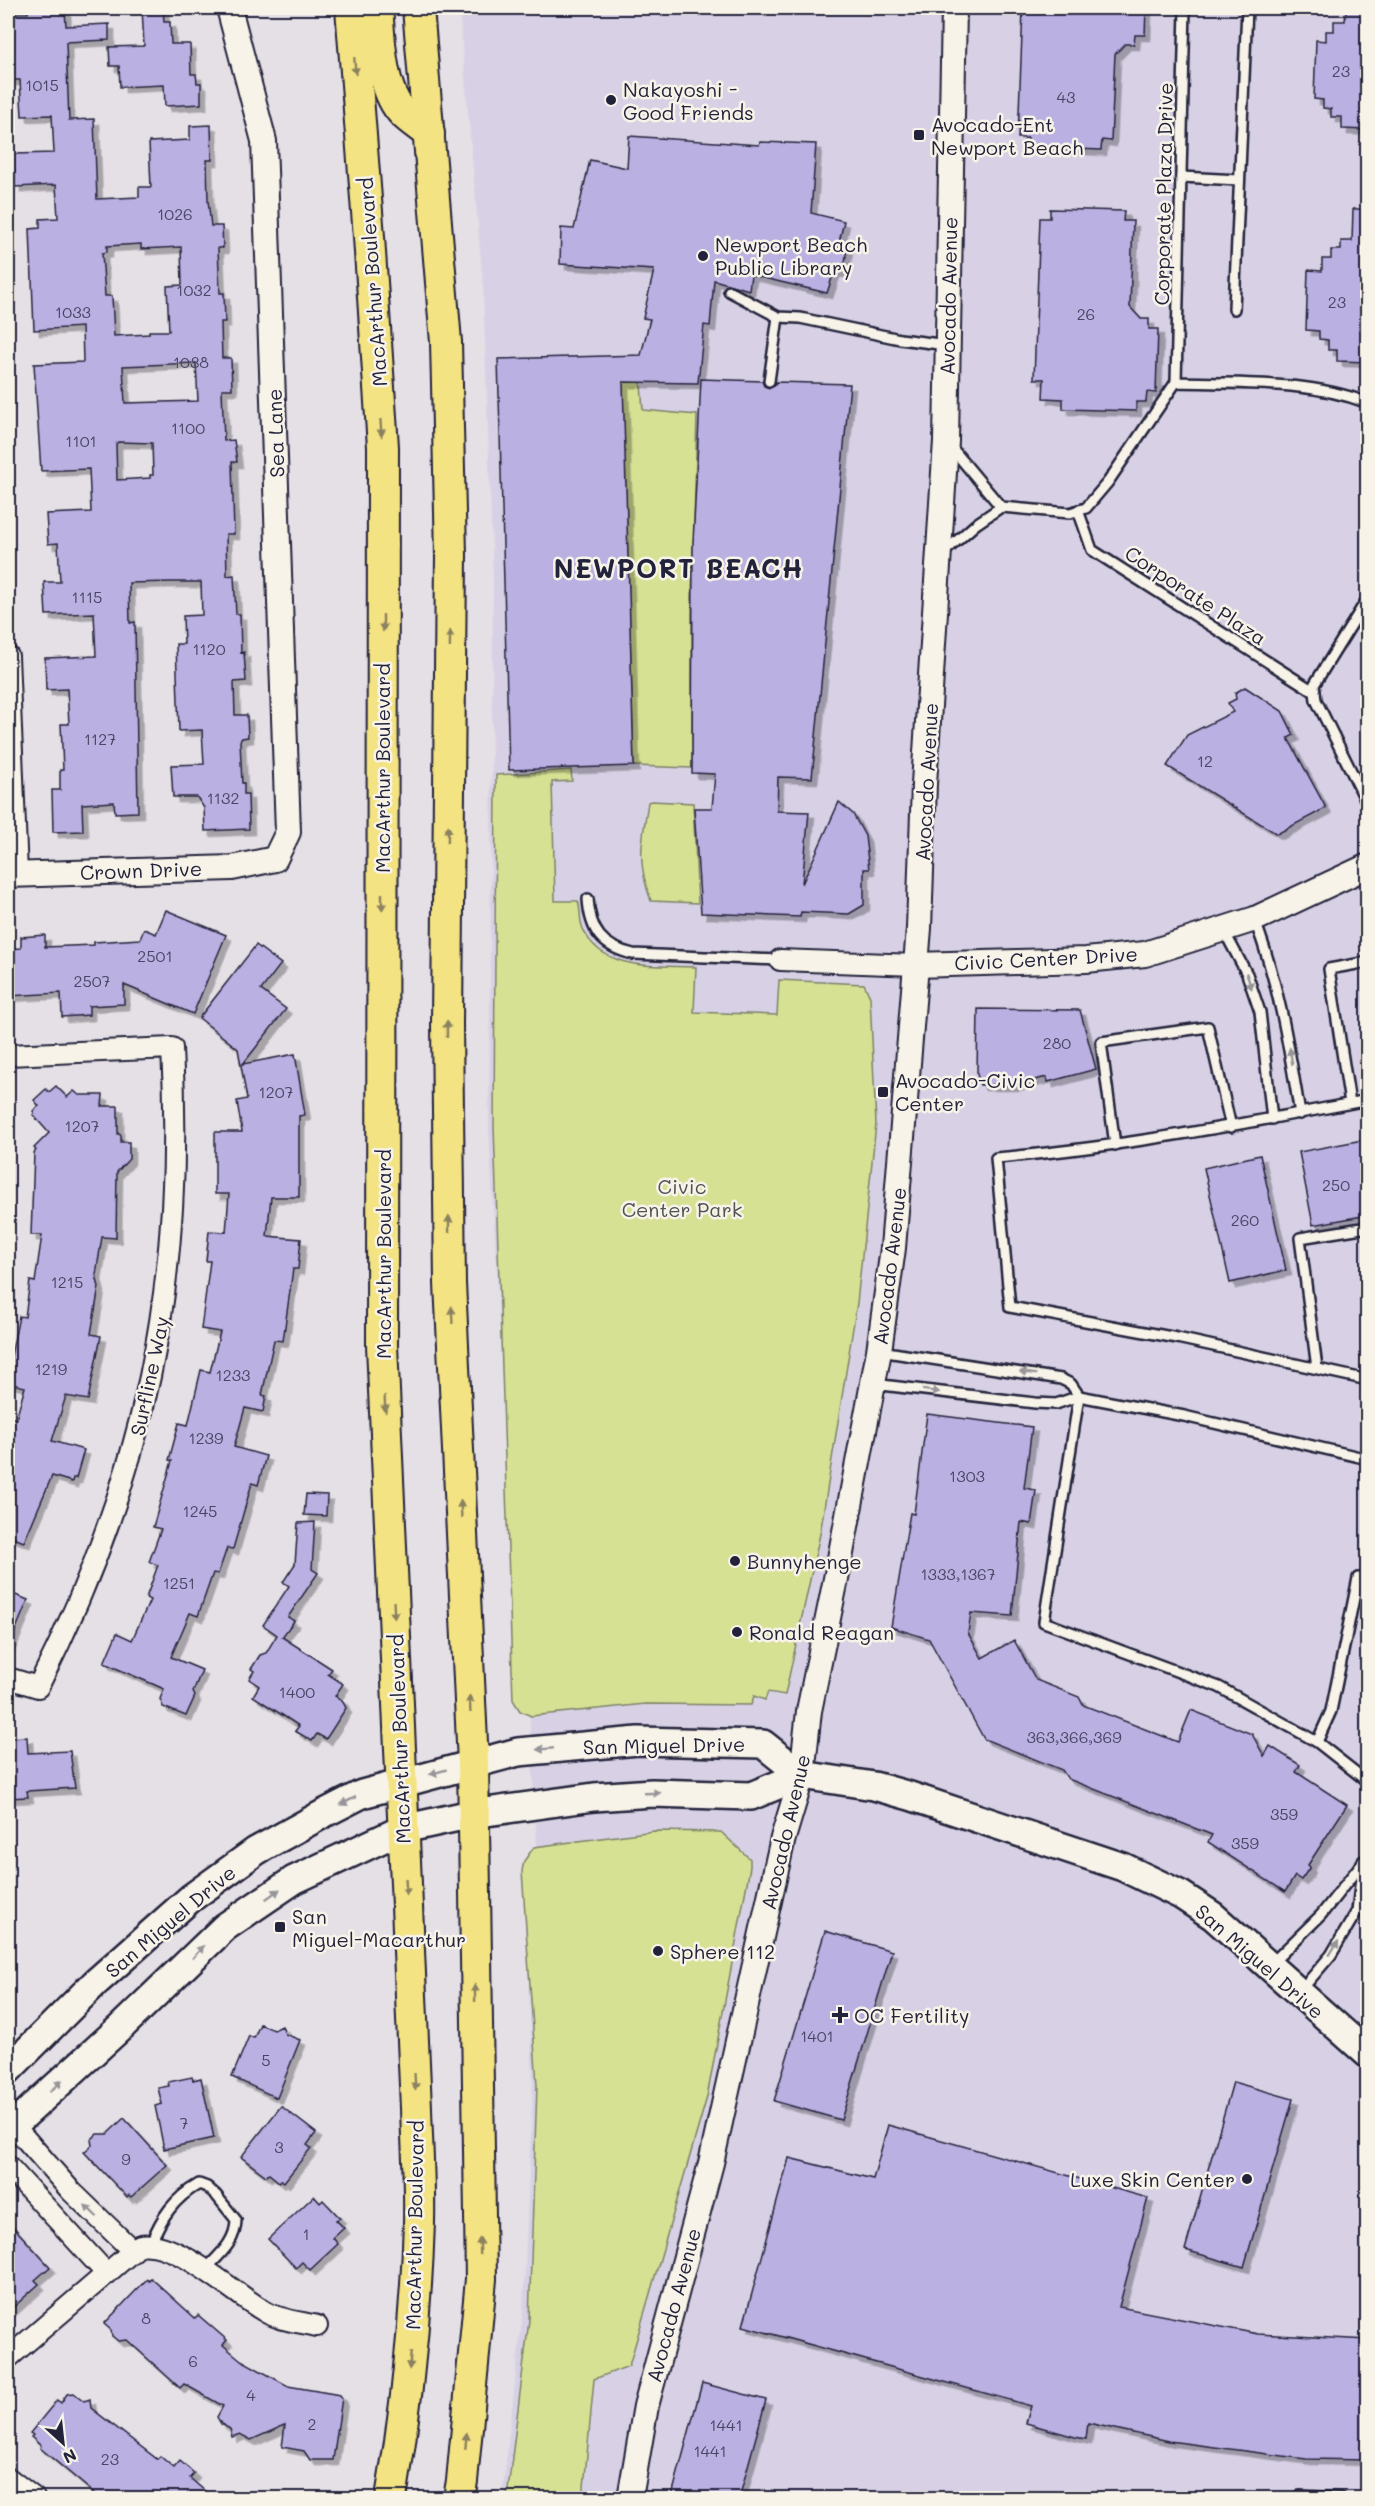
<svg xmlns="http://www.w3.org/2000/svg" width="1375" height="2506" viewBox="0 0 1375 2506" font-family="Mali,sans-serif">
<style>
.built{fill:#d8d1e5}
.green{fill:#d6e194;stroke:#7c8268;stroke-width:1.5}
.building{fill:#bbb0e2;stroke:#22223b;stroke-width:1.5;fill-rule:evenodd;filter:url(#shadow)}
.lines{fill:none;stroke-linecap:round;stroke-linejoin:round}
.service-casing{stroke:#22223b;stroke-width:14}
.minor-casing{stroke:#22223b;stroke-width:24}
.tertiary-casing{stroke:#22223b;stroke-width:28}
.secondary-casing{stroke:#22223b;stroke-width:32}
.primary-casing{stroke:#22223b;stroke-width:34}
.service{stroke:#f7f3e8;stroke-width:9}
.minor{stroke:#f7f3e8;stroke-width:20}
.tertiary{stroke:#f7f3e8;stroke-width:24}
.secondary{stroke:#f7f3e8;stroke-width:27}
.primary{stroke:#f4e382;stroke-width:30}
.oneway{fill:#8b825e}
.oneway2{fill:#97959a}
.poi-dot{fill:#22223b;stroke:#f7f3e8;stroke-width:2}
.labels{text-anchor:middle;dominant-baseline:central;stroke-width:5;stroke-linejoin:round;paint-order:stroke}
.number-label{font-size:16px;fill:#484665}
.poi-label{font-size:20px;fill:#22223b;stroke:#f7f3e8;text-anchor:start}
.street-label{font-size:20px;fill:#22223b;stroke:#f7f3e8}
.park-label{font-size:20px;fill:#4f5251;stroke:#f7f3e8}
.district-label{font-size:26px;font-weight:bold;letter-spacing:1.5px;fill:#22223b;stroke:#f7f3e8}
</style>
<defs>
<filter id="shadow"><feDropShadow dx="5.5" dy="5.5" stdDeviation="0" flood-color="#0004"/></filter>
</defs>
<rect width="100%" height="100%" fill="#e5dfe6"/>
<filter id="ink" filterUnits="userSpaceOnUse"><feTurbulence type="fractalNoise" baseFrequency=".0167" numOctaves="2"/><feDisplacementMap in="SourceGraphic" scale="12" xChannelSelector="R" yChannelSelector="G"/><feConvolveMatrix kernelMatrix="1 2 1 2 8 2 1 2 1" color-interpolation-filters="sRGB"/></filter>
<g filter="url(#ink)">
<path class="built" d="M459 8H1367V2498H502L523 2311 533 2084 524 1868 537 1848 529 1707 520 1697 489 1130 493 580 483 284Z"/>
<g class="green">
<path d="M622 358 639 359 643 410 697 415 692 599V768L634 766Z"/>
<path d="M571 770 572 781 552 782 555 901H578C581 910 579 920 583 929 602 972 657 965 696 967L694 1012 777 1015 779 980 864 984 870 997 876 1124 857 1303 820 1534 785 1695 768 1692 765 1700 754 1696 751 1705 645 1704 531 1716 520 1711 513 1700 494 1127 496 775Z"/>
<path d="M651 801 693 803 698 903 651 901C636 859 642 843 648 802Z"/>
<path d="M654 1831 721 1832 750 1859V1867L707 2097 629 2366 594 2379 583 2498H507L529 2320 537 2085 522 1871 524 1861 534 1847Z"/>
</g>
<g class="building">
<path d="M28 8H65L66 26 109 24V40L66 42 69 120 94 119 97 199 139 197V187H151L149 142 190 140V126L211 125 212 160H207L208 200 211 226H222L223 248H218L220 293H224L225 322H221L222 358H231L232 389H222L224 441 234 440 237 462H232L234 534H226L227 576 234 575 236 614H240L241 653 244 652 246 681 234 682 235 715H247L248 737 242 738 240 741 242 783H244V794H248L249 829 205 831 204 808 197 797H173L171 765 204 764 202 730 179 731 176 644H184L183 616 202 615 201 582H172L129 583 130 623 135 622 138 812 115 813 114 802 82 804 83 831 53 832 52 790H60V770H63L61 724H69L67 689 46 690 45 658 96 656 94 613 46 615 44 582H60L58 543 48 544 46 514 91 512 89 469 41 471 34 364 83 362 82 327 34 330 30 229 40 228V219L58 218 56 185 15 187 14 154 54 153 52 115 22 116 20 80H8V13H28ZM141 244V249L181 247 182 285 167 286 169 331H149V334L114 336 112 296H105L102 253 107 252V246ZM196 363 198 401 125 403 123 366ZM118 442 152 443 153 475H150V478L117 480 116 444Z"/>
<path d="M142 8H163L164 22H170L171 44H190L191 74H196L197 83H201V104L165 106 164 85 120 87 119 66H110L109 47 144 46Z"/>
<path d="M1023 8H1146L1145 35H1135L1134 44H1125L1115 54 1111 141 1102 140 1101 150 1027 147 1028 138H1018Z"/>
<path d="M1346 11H1368V130L1342 129V117H1331V109L1323 108V100L1314 99 1316 40 1326 41V31H1334V21H1345Z"/>
<path d="M629 136 759 145 760 142 816 144 811 213 844 221 838 247H847L844 271 834 272 827 293 751 275 749 290 714 280 710 326 704 325 698 383 623 382 634 766 509 770 498 359 641 355 650 319 643 318 654 270 560 264 561 228 574 229 590 160 627 168Z"/>
<path d="M1050 209 1124 211 1123 221H1133L1130 307 1141 319H1149V329H1158L1156 393 1147 392 1146 402H1136V411L1063 409V399L1043 398 1044 379H1034L1040 218H1050Z"/>
<path d="M1353 209H1368V362L1337 361V350H1328V340L1319 339V331L1306 330 1308 270 1322 271V259H1331V250H1341V241H1352Z"/>
<path d="M701 379 762 381 764 386 769 388 774 386 776 382 850 384 812 778 778 777 777 811 809 812 802 884 839 802 853 814 865 836 869 869H864V905L849 914 801 912 800 917 701 913 694 808H712L715 774 692 773 693 543Z"/>
<path d="M1245 687 1282 711 1294 735 1288 738 1326 808 1277 834 1167 766 1187 735 1233 712 1228 703 1236 699 1235 693Z"/>
<path d="M166 910 226 935 193 1014 124 985V1004L89 1006V1015L62 1017 61 993 8 996V949L21 948V937L45 935V947L94 945V942L140 939 144 929 156 934Z"/>
<path d="M256 945 281 964 261 990 286 1009 243 1064 295 1054 305 1115 299 1116V1197H271L267 1236 301 1239 298 1269H293L283 1341 274 1340 262 1395 266 1396 263 1412 245 1408 234 1447 266 1456 258 1485 252 1483 233 1549 227 1548 218 1574 213 1573 198 1616 190 1613 171 1657 202 1670 193 1692 195 1696 186 1716 163 1707 160 1699 164 1689 104 1663 117 1633 132 1640 150 1600 146 1598 158 1565 149 1562 161 1529 153 1527 172 1461 169 1460 179 1423 188 1425 201 1370 210 1372 220 1332 201 1329 210 1261H206L209 1231 226 1232 229 1194H215V1132H242L237 1101 247 1099 238 1049 199 1018Z"/>
<path d="M978 1009 1080 1010 1096 1069 1048 1082 1047 1077 1014 1085H980L977 1074Z"/>
<path d="M56 1086 67 1097 74 1091 79 1095H103L102 1106H118V1134L121 1135V1142H129V1159L117 1172 116 1238 102 1237 96 1275 99 1287 91 1334 101 1336 88 1400 66 1396 52 1441 84 1450 76 1478H73L72 1482 52 1476 24 1542 8 1536V1416L16 1419 25 1387 8 1383V1371L19 1316 25 1317 30 1281 35 1282 42 1235H31L34 1153 36 1150 34 1148 49 1133 33 1115 34 1113 33 1111 39 1106 34 1100 46 1089 49 1092Z"/>
<path d="M1368 1139V1215L1313 1225 1299 1152Z"/>
<path d="M1260 1155 1286 1270 1230 1283 1204 1168Z"/>
<path d="M927 1414 1032 1427 1024 1488 1036 1490 1031 1524 1021 1522 1012 1616 971 1613 968 1633 982 1658 1014 1640 1036 1680 1079 1697 1083 1705 1178 1742 1191 1710 1252 1734 1264 1756 1270 1746 1300 1765 1296 1772 1347 1805 1308 1865 1310 1867 1301 1880 1295 1876 1285 1892 1208 1842 1212 1835 1068 1779 1062 1770 984 1739 929 1639 891 1627 910 1513 914 1514Z"/>
<path d="M306 1494 327 1495 326 1516 304 1515Z"/>
<path d="M315 1522 312 1569 318 1573 288 1617 294 1621 282 1637 332 1669 328 1674 343 1684 335 1696 342 1700 346 1708 326 1739 317 1734 312 1741 295 1731 299 1726 253 1696 259 1686 249 1679 254 1671 251 1669 260 1655 266 1653 277 1635 263 1625 289 1586 283 1582 295 1564 298 1523Z"/>
<path d="M8 1592 28 1600 8 1648Z"/>
<path d="M27 1737 28 1753 70 1751 75 1788 27 1791 28 1797 8 1798V1738Z"/>
<path d="M825 1931 892 1951 841 2120 774 2101Z"/>
<path d="M260 2024 274 2030 282 2026 285 2034 300 2040 277 2098 232 2077 249 2036 254 2038Z"/>
<path d="M192 2077 193 2080 201 2078 214 2138 164 2149 155 2106 162 2104 158 2088 169 2086 168 2082Z"/>
<path d="M1233 2082 1293 2099 1244 2267 1185 2250Z"/>
<path d="M281 2106 316 2133 307 2145 311 2148 284 2182 281 2180 279 2182 269 2174 266 2176 241 2157Z"/>
<path d="M124 2118 167 2165 131 2197 129 2195 127 2197 84 2152 92 2145 91 2140 97 2134H107Z"/>
<path d="M888 2125 1148 2198 1119 2307 1258 2334 1368 2340V2460L1306 2459 1169 2441 1088 2423 1086 2439 1075 2437 1026 2423 1031 2406 743 2326 789 2158 873 2179Z"/>
<path d="M314 2196 320 2203 323 2200 340 2218 336 2220 344 2228 333 2238 338 2244 310 2270 302 2262 296 2268 268 2239Z"/>
<path d="M8 2221 50 2267 35 2280 39 2284 8 2312Z"/>
<path d="M151 2278 195 2318 198 2315 227 2340 223 2345 241 2360 288 2386 340 2395 342 2398 333 2460H310L304 2451 282 2447 285 2425 251 2440 240 2434 232 2437 230 2429 221 2424 217 2417 223 2406 184 2384 180 2388 127 2340 118 2341 112 2336 111 2330 104 2324 147 2279 149 2281Z"/>
<path d="M702 2383 766 2400 739 2499H671Z"/>
<path d="M74 2393 84 2401 90 2399 91 2408 157 2459 160 2456 174 2468 180 2461 194 2473 190 2478 214 2499H101L40 2448 41 2446 31 2437 33 2435 30 2433 57 2400 61 2403 67 2394Z"/>
</g>
<g class="lines">
<g class="service-casing">
<g id="service">
<path d="M1181 177 1239 180"/>
<path d="M729 291 778 317 800 318 900 339 947 345"/>
<path d="M1234 309 1247 8"/>
<path d="M769 381 778 317"/>
<path d="M1176 382 1185 8"/>
<path d="M951 447 1001 507 1070 513 1086 508 1108 482 1176 382C1239 384 1308 380 1368 403"/>
<path d="M1078 510 1092 550 1315 692"/>
<path d="M942 554 976 524 1001 507"/>
<path d="M1368 598 1314 685 1316 700 1368 805"/>
<path d="M588 899C590 931 602 947 633 954L780 960"/>
<path d="M1255 921C1279 984 1289 1048 1300 1114"/>
<path d="M1224 931 1247 974 1260 1012 1272 1119"/>
<path d="M1368 1100C1244 1124 1121 1147 996 1158L1010 1307 1177 1338 1368 1380"/>
<path d="M1350 1103 1329 969 1368 962"/>
<path d="M1115 1145 1101 1042 1208 1027 1231 1127"/>
<path d="M880 1351 1061 1379 1071 1384 1079 1396 1044 1622 1219 1687 1317 1742 1368 1782"/>
<path d="M1317 1368 1300 1238 1368 1227"/>
<path d="M873 1384 1035 1403 1056 1404 1079 1396 1184 1416 1368 1459"/>
<path d="M1317 1742 1331 1711 1358 1578H1368"/>
<path d="M1271 1964 1321 1915 1362 1863"/>
<path d="M1301 1990 1331 1955 1357 1911 1363 1861"/>
<path d="M151 2243C161 2218 174 2198 199 2184L207 2187 216 2195 236 2220C236 2242 219 2255 205 2270"/>
<path d="M1300 2496 1341 2498"/>
</g>
</g>
<g class="minor-casing">
<g id="minor">
<path d="M8 656 17 874"/>
<path d="M780 960 916 965"/>
<path d="M8 1055 172 1048C185 1283 145 1476 38 1687L8 1678"/>
<path d="M8 2119 71 2191 133 2251"/>
<path d="M8 2166 107 2274"/>
<path d="M8 2358 140 2245C176 2239 232 2292 264 2311 278 2320 300 2322 317 2326"/>
<path d="M8 2478 34 2498"/>
</g>
</g>
<g class="tertiary-casing">
<g id="tertiary">
<path d="M8 875 232 868 275 859 288 832 264 141 229 8"/>
<path d="M916 965 1086 960 1145 954 1255 919 1368 866"/>
<path d="M630 2498 646 2406 711 2163 783 1838 802 1775 809 1711 838 1569 879 1351 893 1248 919 928 924 784 946 441 954 8"/>
</g>
</g>
<g class="secondary-casing">
<g id="secondary">
<path d="M8 2070 95 1983 191 1898 256 1851 323 1814 362 1794 518 1752 638 1741 763 1744 802 1775 874 1786 910 1796 1123 1867 1181 1895 1213 1916 1368 2054"/>
<path d="M8 2130 121 2027 225 1927 294 1880 403 1829 472 1814 594 1797 652 1793 751 1796 802 1775"/>
</g>
</g>
<g class="primary-casing">
<g id="primary">
<path d="M351 8 369 237 383 447 382 1345 416 2108C417 2146 420 2184 419 2222 416 2315 407 2407 391 2498"/>
<path d="M377 8C380 38 380 91 404 114 411 121 421 127 429 134"/>
<path d="M418 8 446 342 451 555 447 1024 450 1283 473 1763 481 2279 462 2481 459 2498"/>
</g>
</g>
<use href="#service" class="service"/>
<use href="#minor" class="minor"/>
<use href="#tertiary" class="tertiary"/>
<use href="#secondary" class="secondary"/>
<use href="#primary" class="primary"/>
</g>
<defs><path id="oneway-solid" d="M-6-.8H1V-3.2L6.5 0L1 3.2V.8H-6Z" transform="scale(1.5)"/></defs>
<g class="oneway">
<use href="#oneway-solid" transform="translate(355 66) rotate(85)"/>
<use href="#oneway-solid" transform="translate(381 428) rotate(86)"/>
<use href="#oneway-solid" transform="translate(383 623) rotate(90)"/>
<use href="#oneway-solid" transform="translate(450 639) rotate(-89)"/>
<use href="#oneway-solid" transform="translate(448 834) rotate(-89)"/>
<use href="#oneway-solid" transform="translate(382 902) rotate(90)"/>
<use href="#oneway-solid" transform="translate(447 1029) rotate(-90)"/>
<use href="#oneway-solid" transform="translate(449 1224) rotate(-91)"/>
<use href="#oneway-solid" transform="translate(452 1315) rotate(-93)"/>
<use href="#oneway-solid" transform="translate(385 1404) rotate(87)"/>
<use href="#oneway-solid" transform="translate(461 1509) rotate(-93)"/>
<use href="#oneway-solid" transform="translate(394 1610) rotate(87)"/>
<use href="#oneway-solid" transform="translate(470 1704) rotate(-93)"/>
<use href="#oneway-solid" transform="translate(406 1887) rotate(87)"/>
<use href="#oneway-solid" transform="translate(475 1993) rotate(-91)"/>
<use href="#oneway-solid" transform="translate(415 2082) rotate(87)"/>
<use href="#oneway-solid" transform="translate(480 2246) rotate(-91)"/>
<use href="#oneway-solid" transform="translate(410 2361) rotate(96)"/>
<use href="#oneway-solid" transform="translate(466 2441) rotate(-85)"/>
</g>
<g class="oneway2">
<use href="#oneway-solid" transform="translate(1249 981) rotate(71)"/>
<use href="#oneway-solid" transform="translate(1291 1056) rotate(-99)"/>
<use href="#oneway-solid" transform="translate(1028 1373) rotate(-171)"/>
<use href="#oneway-solid" transform="translate(931 1391) rotate(7)"/>
<use href="#oneway-solid" transform="translate(545 1749) rotate(175)"/>
<use href="#oneway-solid" transform="translate(438 1772) rotate(164)"/>
<use href="#oneway-solid" transform="translate(652 1793) rotate(-2)"/>
<use href="#oneway-solid" transform="translate(348 1801) rotate(153)"/>
<use href="#oneway-solid" transform="translate(273 1894) rotate(-35)"/>
<use href="#oneway-solid" transform="translate(1334 1948) rotate(-58)"/>
<use href="#oneway-solid" transform="translate(198 1952) rotate(-49)"/>
<use href="#oneway-solid" transform="translate(56 2086) rotate(-42)"/>
<use href="#oneway-solid" transform="translate(91 2211) rotate(-136)"/>
</g>
</g>
<g class="poi-dot">
<circle cx="611" cy="100" r="6"/>
<rect x="913" y="129" width="12" height="12" rx="3"/>
<circle cx="703" cy="256" r="6"/>
<rect x="877" y="1086" width="12" height="12" rx="3"/>
<circle cx="735" cy="1561" r="6"/>
<circle cx="737" cy="1632" r="6"/>
<rect x="274" y="1921" width="12" height="12" rx="3"/>
<circle cx="658" cy="1951" r="6"/>
<path d="M837 2006h6v6h6v6h-6v6h-6v-6h-6v-6h6z"/>
<circle cx="1247" cy="2179" r="6"/>
</g>
<g class="labels">
<g class="number-label">
<text x="1341" y="70">23</text>
<text x="42" y="84">1015</text>
<text x="1066" y="96">43</text>
<text x="175" y="213">1026</text>
<text x="194" y="289">1032</text>
<text x="1337" y="301">23</text>
<text x="73" y="311">1033</text>
<text x="1086" y="313">26</text>
<text x="191" y="361">1038</text>
<text x="188" y="427">1100</text>
<text x="81" y="440">1101</text>
<text x="87" y="596">1115</text>
<text x="209" y="648">1120</text>
<text x="100" y="738">1127</text>
<text x="1205" y="760">12</text>
<text x="223" y="797">1132</text>
<text x="155" y="955">2501</text>
<text x="92" y="980">2507</text>
<text x="1057" y="1042">280</text>
<text x="276" y="1091">1207</text>
<text x="82" y="1125">1207</text>
<text x="1336" y="1184">250</text>
<text x="1245" y="1219">260</text>
<text x="67" y="1281">1215</text>
<text x="51" y="1368">1219</text>
<text x="233" y="1374">1233</text>
<text x="206" y="1437">1239</text>
<text x="967" y="1475">1303</text>
<text x="200" y="1510">1245</text>
<text x="958" y="1573">1333,1367</text>
<text x="179" y="1582">1251</text>
<text x="297" y="1691">1400</text>
<text x="1074" y="1736">363,366,369</text>
<text x="1284" y="1813">359</text>
<text x="1245" y="1842">359</text>
<text x="817" y="2035">1401</text>
<text x="266" y="2059">5</text>
<text x="184" y="2122">7</text>
<text x="279" y="2146">3</text>
<text x="126" y="2158">9</text>
<text x="306" y="2233">1</text>
<text x="146" y="2317">8</text>
<text x="193" y="2360">6</text>
<text x="251" y="2394">4</text>
<text x="312" y="2423">2</text>
<text x="726" y="2424">1441</text>
<text x="710" y="2450">1441</text>
<text x="110" y="2458">23</text>
</g>
<g class="poi-label">
<text x="623" y="89">Nakayoshi -<tspan x="623" dy="23">Good Friends</tspan></text>
<text x="931" y="124">Avocado-Ent<tspan x="931" dy="23">Newport Beach</tspan></text>
<text x="715" y="244">Newport Beach<tspan x="715" dy="23">Public Library</tspan></text>
<text x="895" y="1080">Avocado-Civic<tspan x="895" dy="23">Center</tspan></text>
<text x="747" y="1561">Bunnyhenge</text>
<text x="749" y="1632">Ronald Reagan</text>
<text x="292" y="1916">San<tspan x="292" dy="23">Miguel-Macarthur</tspan></text>
<text x="670" y="1951">Sphere 112</text>
<text x="854" y="2015">OC Fertility</text>
<text x="1235" y="2179" text-anchor="end">Luxe Skin Center</text>
</g>
<g class="street-label">
<text transform="translate(1163 194) rotate(-89)">Corporate Plaza Drive</text>
<text transform="translate(372 282) rotate(-94)">MacArthur Boulevard</text>
<text transform="translate(948 296) rotate(-89)">Avocado Avenue</text>
<text transform="translate(275 433) rotate(-92)">Sea Lane</text>
<text transform="translate(1196 595) rotate(33)">Corporate Plaza</text>
<text transform="translate(382 768) rotate(-90)">MacArthur Boulevard</text>
<text transform="translate(926 782) rotate(-87)">Avocado Avenue</text>
<text transform="translate(141 870) rotate(-2)">Crown Drive</text>
<text transform="translate(1046 958) rotate(-3)">Civic Center Drive</text>
<text transform="translate(383 1254) rotate(-90)">MacArthur Boulevard</text>
<text transform="translate(889 1266) rotate(-83)">Avocado Avenue</text>
<text transform="translate(149 1376) rotate(-78)">Surfline Way</text>
<text transform="translate(399 1739) rotate(-92)">MacArthur Boulevard</text>
<text transform="translate(664 1745) rotate(-1)">San Miguel Drive</text>
<text transform="translate(785 1832) rotate(-77)">Avocado Avenue</text>
<text transform="translate(170 1921) rotate(-40)">San Miguel Drive</text>
<text transform="translate(1260 1961) rotate(41)">San Miguel Drive</text>
<text transform="translate(414 2225) rotate(-89)">MacArthur Boulevard</text>
<text transform="translate(673 2305) rotate(-75)">Avocado Avenue</text>
</g>
<g class="park-label">
<text x="682" y="1186">Civic<tspan x="682" dy="23">Center Park</tspan></text>
</g>
<g class="district-label">
<text x="679" y="568">NEWPORT BEACH</text>
</g>
</g>
<rect width="1375" height="2506" fill="none" stroke="#f7f3e8" stroke-width="30"/>
<rect x="15" y="15" width="1345" height="2476" fill="none" stroke="#22223b" stroke-width="2" filter="url(#ink)"/>
<g transform="translate(63 2443) rotate(153)" stroke="#f7f3e8" stroke-width="4.5" paint-order="stroke">
<path d="M0-4.5L10 22L0 15L-10 22Z" fill="#22223b"/>
<text y="-9" font-size="16" font-weight="bold" text-anchor="middle" fill="#22223b">N</text>
</g>
</svg>
